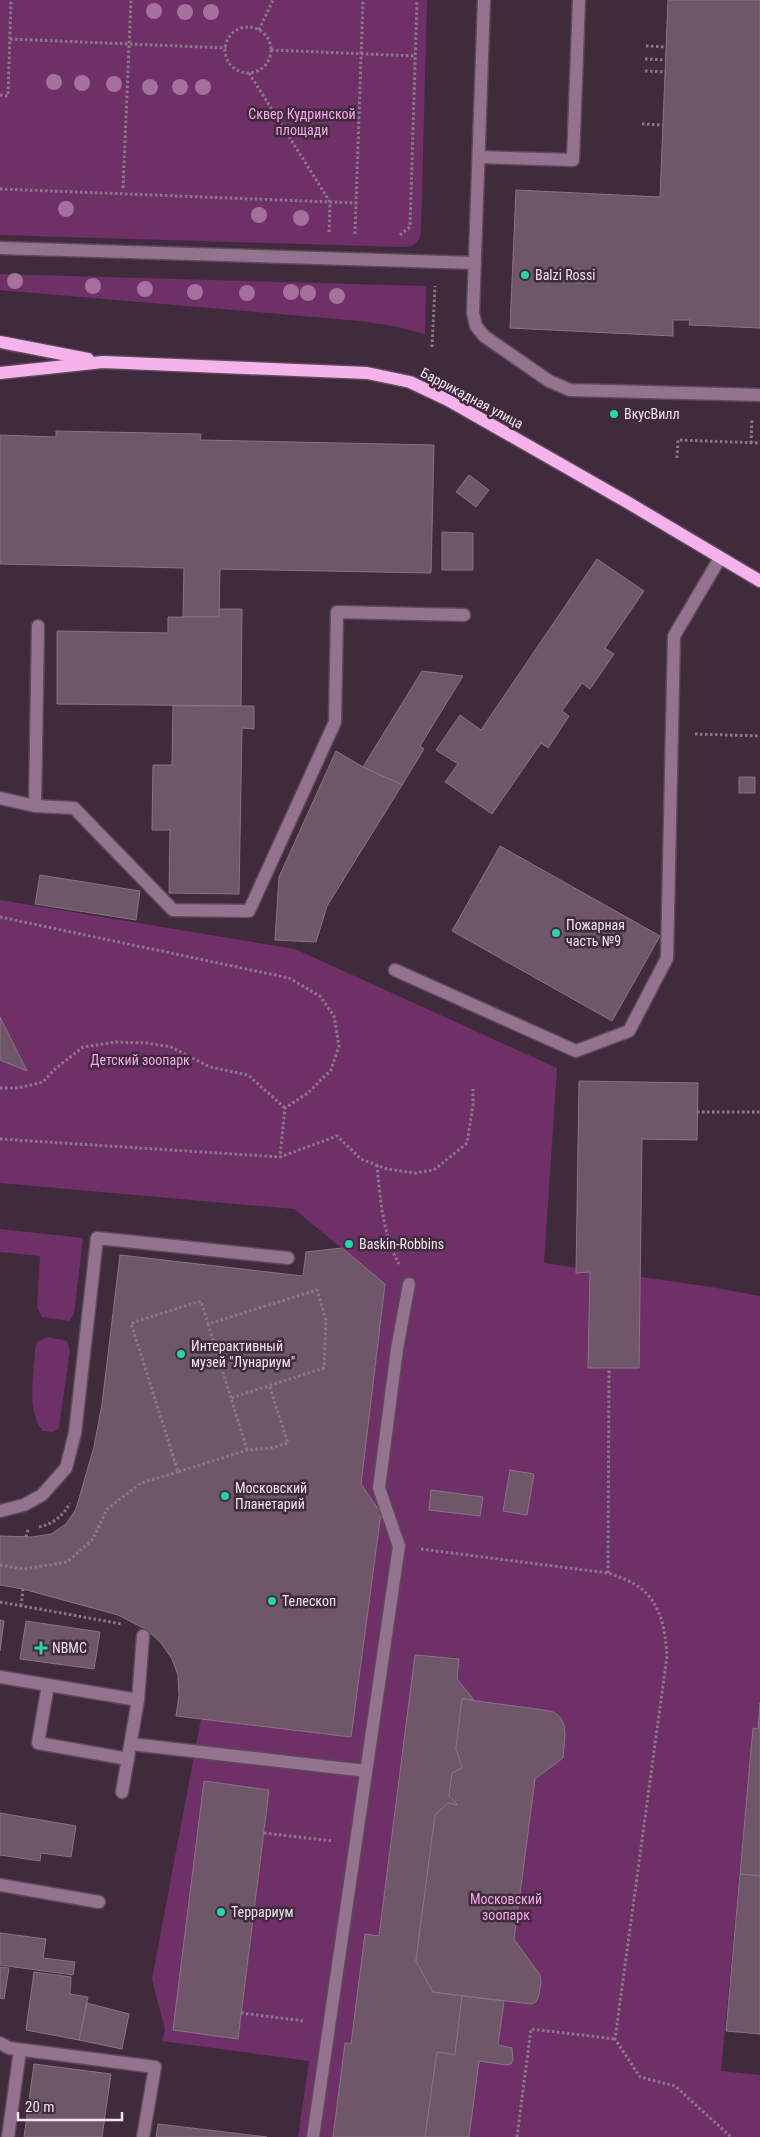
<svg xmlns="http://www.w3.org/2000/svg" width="760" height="2137" viewBox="0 0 760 2137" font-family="'Roboto Condensed',sans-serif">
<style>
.green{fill:#6f3068}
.building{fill:#6d5769;stroke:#8a7386}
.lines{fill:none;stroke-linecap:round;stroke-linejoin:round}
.minor-casing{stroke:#5c4959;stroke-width:15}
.major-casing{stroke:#5c4959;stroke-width:15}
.path{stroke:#8a7987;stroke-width:3;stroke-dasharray:2.5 2.5;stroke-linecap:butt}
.minor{stroke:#94738e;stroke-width:12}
.major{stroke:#f5b2eb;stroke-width:12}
.tree{fill:#a4709c}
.poi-dot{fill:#26d5ad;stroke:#3f2b3c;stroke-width:2}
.labels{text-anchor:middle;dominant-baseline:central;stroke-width:5;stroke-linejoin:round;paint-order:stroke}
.park-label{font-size:14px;fill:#f7a9eb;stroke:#3f2b3c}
.poi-label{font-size:14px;fill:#f2e5ef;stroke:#3f2b3c;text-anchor:start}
.street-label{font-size:14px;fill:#f2e5ef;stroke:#3f2b3c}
</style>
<rect width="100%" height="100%" fill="#3f2b3c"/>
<g class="green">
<path d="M0 0H427L421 232C420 243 412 247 402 247L0 235Z"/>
<path d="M0 274 426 286 425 334 393 326 360 321 0 290Z"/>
<path d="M0 900 295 949 557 1068 544 1263 711 1287 760 1296V1703L758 1729H753L721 2071 760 2075V2137H298L309 2061 162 2041 165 2030 152 1979 201 1719 351 1737 381 1513 361 1484 385 1284 294 1209 0 1183Z"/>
<path d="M0 1229 83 1238 74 1314 69 1321 42 1317 37 1307 40 1256 0 1252Z"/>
<path d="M47 1337 67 1341 70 1350 59 1428 52 1432 43 1431C26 1410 34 1375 35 1350L37 1342Z"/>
</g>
<g class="building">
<path d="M668 0H760V328L689 325 690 320H673V336L510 328 516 190 660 197Z"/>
<path d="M56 431 201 434 200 440 434 445 431 573 220 569 219 617H183L184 568 0 564V435L56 437Z"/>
<path d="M469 475 489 490 476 507 456 492Z"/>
<path d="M442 532 473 533V570H442Z"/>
<path d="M597 559 644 591 605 648 614 654 590 689 582 683 562 711 569 716 548 748 541 743 492 814 445 782 458 764 436 750 460 715 481 730Z"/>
<path d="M219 609H242L241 706 57 704V631L168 633V617H219Z"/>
<path d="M422 671 463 676 420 746 424 749 402 785 363 767Z"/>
<path d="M173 706H254V729L242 728 239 894 169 893 170 830H152L153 765H172Z"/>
<path d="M336 751 363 767 402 785 327 906 316 942 275 940 279 877Z"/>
<rect x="739" y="777" width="16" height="16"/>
<path d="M500 846 660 936 612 1021 452 931Z"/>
<path d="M40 875 140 891 136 920 35 904Z"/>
<path d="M0 1017 27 1071 0 1060Z"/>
<path d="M579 1081 698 1083 697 1140 642 1139 639 1368H588L590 1272 576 1273Z"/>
<path d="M342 1248 385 1284 361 1484 381 1513 351 1737 176 1716 179 1696 178 1675 172 1659 161 1643 147 1630 118 1615 23 1589 0 1585V1536L32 1537 51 1534 66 1524 76 1509 94 1447 102 1404 120 1255 303 1276 306 1252Z"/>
<path d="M510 1470 534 1474 527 1515 503 1511Z"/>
<path d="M431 1490 483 1497 480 1516 429 1510Z"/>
<path d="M0 1620 4 1621 0 1651Z"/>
<path d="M26 1621 100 1632 94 1669 20 1659Z"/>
<path d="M415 1655 459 1659 457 1679 474 1700 462 1699 456 1748 462 1768 452 1773 449 1796 458 1805 448 1803 435 1815 416 1961 433 1992 462 1996 455 2055 437 2052 425 2137H333L345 2043 351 2044 365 1934 379 1936Z"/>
<path d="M462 1699 544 1710 553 1712 560 1717 564 1725 565 1734 563 1758 535 1779 514 1939 540 1975 541 1982 539 1995 536 2002 531 2004 433 1992 416 1961 435 1815 448 1803 458 1805 449 1796 452 1773 462 1768 456 1748Z"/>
<path d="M760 1703V1876L740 1874 753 1728 758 1729Z"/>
<path d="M204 1781 269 1790 238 2039 173 2030Z"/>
<path d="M0 1813 76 1826 71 1857 41 1853 40 1861 0 1855Z"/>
<path d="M740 1874 760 1876V2034L726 2031Z"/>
<path d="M0 1933 46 1939 43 1958 75 1962 73 1975 0 1965Z"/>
<path d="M0 1967 9 1968 4 1999 0 1998Z"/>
<path d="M34 1972 71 1977 70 1994 88 1997 79 2040 26 2030Z"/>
<path d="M462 1996 504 2001 498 2045 512 2048 513 2060 511 2064 506 2065 479 2061 469 2137H425L437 2052 455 2055Z"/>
<path d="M87 2003 129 2014 122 2049 79 2040Z"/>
<path d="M34 2064 111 2074 102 2137H24Z"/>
<path d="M158 2124 267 2137H156Z"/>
</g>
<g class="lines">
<g class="minor-casing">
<g id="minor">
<path d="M484 0 473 313 476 326 484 336 549 381 570 390 760 395"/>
<path d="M479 157 573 160 579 0"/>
<path d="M0 248 475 263"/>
<path d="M0 798 35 806 38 626"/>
<path d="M35 806 74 808 173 910 249 911 335 722 337 612 464 615"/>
<path d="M395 970 576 1051 629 1031 667 958 674 636 720 558"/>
<path d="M0 1511 24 1505 42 1495 66 1468 75 1433 97 1238 288 1258"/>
<path d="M0 1677 138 1700"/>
<path d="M48 1685 38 1743 128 1759"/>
<path d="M131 1744 366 1771"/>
<path d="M122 1792 138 1700 143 1636"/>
<path d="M0 1885 99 1902"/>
<path d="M0 2043 9 2048 155 2067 143 2137"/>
<path d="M8 2137 20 2050"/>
<path d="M313 2137 399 1546 379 1488 397 1349 409 1284"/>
</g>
</g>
<g class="major-casing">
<g id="major">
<path d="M0 342 88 359"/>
<path d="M0 373 103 362 367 373 410 382 448 400 627 502 760 581"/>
</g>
</g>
<g class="path">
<circle cx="248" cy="50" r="23"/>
<path d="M259 30 273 0"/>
<path d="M10 39 226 48"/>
<path d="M646 46 666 47"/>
<path d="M271 50 415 56"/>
<path d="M645 59 666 60"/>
<path d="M645 71 666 72"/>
<path d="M249 73 330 202 329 234"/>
<path d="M0 95 8 96 11 0"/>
<path d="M642 124 663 125"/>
<path d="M123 188 131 0"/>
<path d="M0 189 356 203"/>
<path d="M355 234 363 0"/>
<path d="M400 235 410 227 417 0"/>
<path d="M432 347 435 286"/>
<path d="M751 443 752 418"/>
<path d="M677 458 678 440 760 443"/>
<path d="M695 734 760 736"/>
<path d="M0 917 289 978 320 996 334 1016 339 1046 331 1070 308 1093 285 1108 280 1157"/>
<path d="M0 1088H18L43 1082 55 1069 83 1047 116 1042 147 1043 171 1047 210 1067 248 1075 285 1108"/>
<path d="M697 1112H760"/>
<path d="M0 1139 280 1157 337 1136 361 1159 387 1169 415 1173 434 1170 467 1143 473 1105V1089"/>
<path d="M377 1165C380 1198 383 1235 399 1264"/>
<path d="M208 1324 231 1398"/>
<path d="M247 1450 231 1398 324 1368 326 1320 317 1290 208 1324 201 1301 131 1323 178 1472 247 1450 271 1448 288 1443 269 1385"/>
<path d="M39 1527C53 1524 63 1516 70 1503"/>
<path d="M26 1537 28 1529"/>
<path d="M421 1549 608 1573C617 1576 626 1579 634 1584 661 1599 665 1629 667 1656L615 2039 640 2077 675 2086 731 2137"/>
<path d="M0 1565 24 1569 67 1562 93 1539 107 1509 141 1483 178 1472"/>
<path d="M608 1573 609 1368"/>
<path d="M0 1602 122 1624"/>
<path d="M21 1606 23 1589"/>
<path d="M264 1833 333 1841"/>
<path d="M241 2013 305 2021"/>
<path d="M517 2137 531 2029 615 2039"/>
</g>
<use href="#minor" class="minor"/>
<use href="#major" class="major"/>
</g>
<g class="tree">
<circle cx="154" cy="11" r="8"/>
<circle cx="185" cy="12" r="8"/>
<circle cx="211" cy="12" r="8"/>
<circle cx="54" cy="82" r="8"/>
<circle cx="82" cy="83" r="8"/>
<circle cx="114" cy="84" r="8"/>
<circle cx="150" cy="87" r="8"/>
<circle cx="180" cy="87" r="8"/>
<circle cx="203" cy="87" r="8"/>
<circle cx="66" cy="209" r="8"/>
<circle cx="259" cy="215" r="8"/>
<circle cx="301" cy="218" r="8"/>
<circle cx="15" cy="281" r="8"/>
<circle cx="93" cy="286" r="8"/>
<circle cx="145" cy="289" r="8"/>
<circle cx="195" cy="292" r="8"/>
<circle cx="291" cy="292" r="8"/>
<circle cx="247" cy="293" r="8"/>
<circle cx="308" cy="293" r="8"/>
<circle cx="337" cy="296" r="8"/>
</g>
<g class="poi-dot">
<circle cx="525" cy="275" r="5"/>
<circle cx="614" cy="414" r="5"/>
<circle cx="556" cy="933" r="5"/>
<circle cx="349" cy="1244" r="5"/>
<circle cx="181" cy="1354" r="5"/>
<circle cx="225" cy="1496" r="5"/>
<circle cx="272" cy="1601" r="5"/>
<path d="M38.5 1640.5h5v5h5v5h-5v5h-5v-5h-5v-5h5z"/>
<circle cx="221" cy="1912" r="5"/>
</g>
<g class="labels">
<g class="park-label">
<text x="302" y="114">Сквер Кудринской<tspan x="302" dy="16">площади</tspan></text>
<text x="140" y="1060">Детский зоопарк</text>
<text x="506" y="1899">Московский<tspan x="506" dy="16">зоопарк</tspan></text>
</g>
<g class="poi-label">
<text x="535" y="275">Balzi Rossi</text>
<text x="624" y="414">ВкусВилл</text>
<text x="566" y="925">Пожарная<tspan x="566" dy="16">часть №9</tspan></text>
<text x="359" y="1244">Baskin-Robbins</text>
<text x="191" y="1346">Интерактивный<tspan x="191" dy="16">музей "Лунариум"</tspan></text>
<text x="235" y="1488">Московский<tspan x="235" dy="16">Планетарий</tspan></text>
<text x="282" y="1601">Телескоп</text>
<text x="52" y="1648">NBMC</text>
<text x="231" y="1912">Террариум</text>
</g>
<g class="street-label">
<text transform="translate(472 398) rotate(28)">Баррикадная улица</text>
</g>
</g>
<path d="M18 2112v8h104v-8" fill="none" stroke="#f2e5ef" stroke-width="2.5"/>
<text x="25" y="2112" font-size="15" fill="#f2e5ef" stroke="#3f2b3c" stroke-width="4" paint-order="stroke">20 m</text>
</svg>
